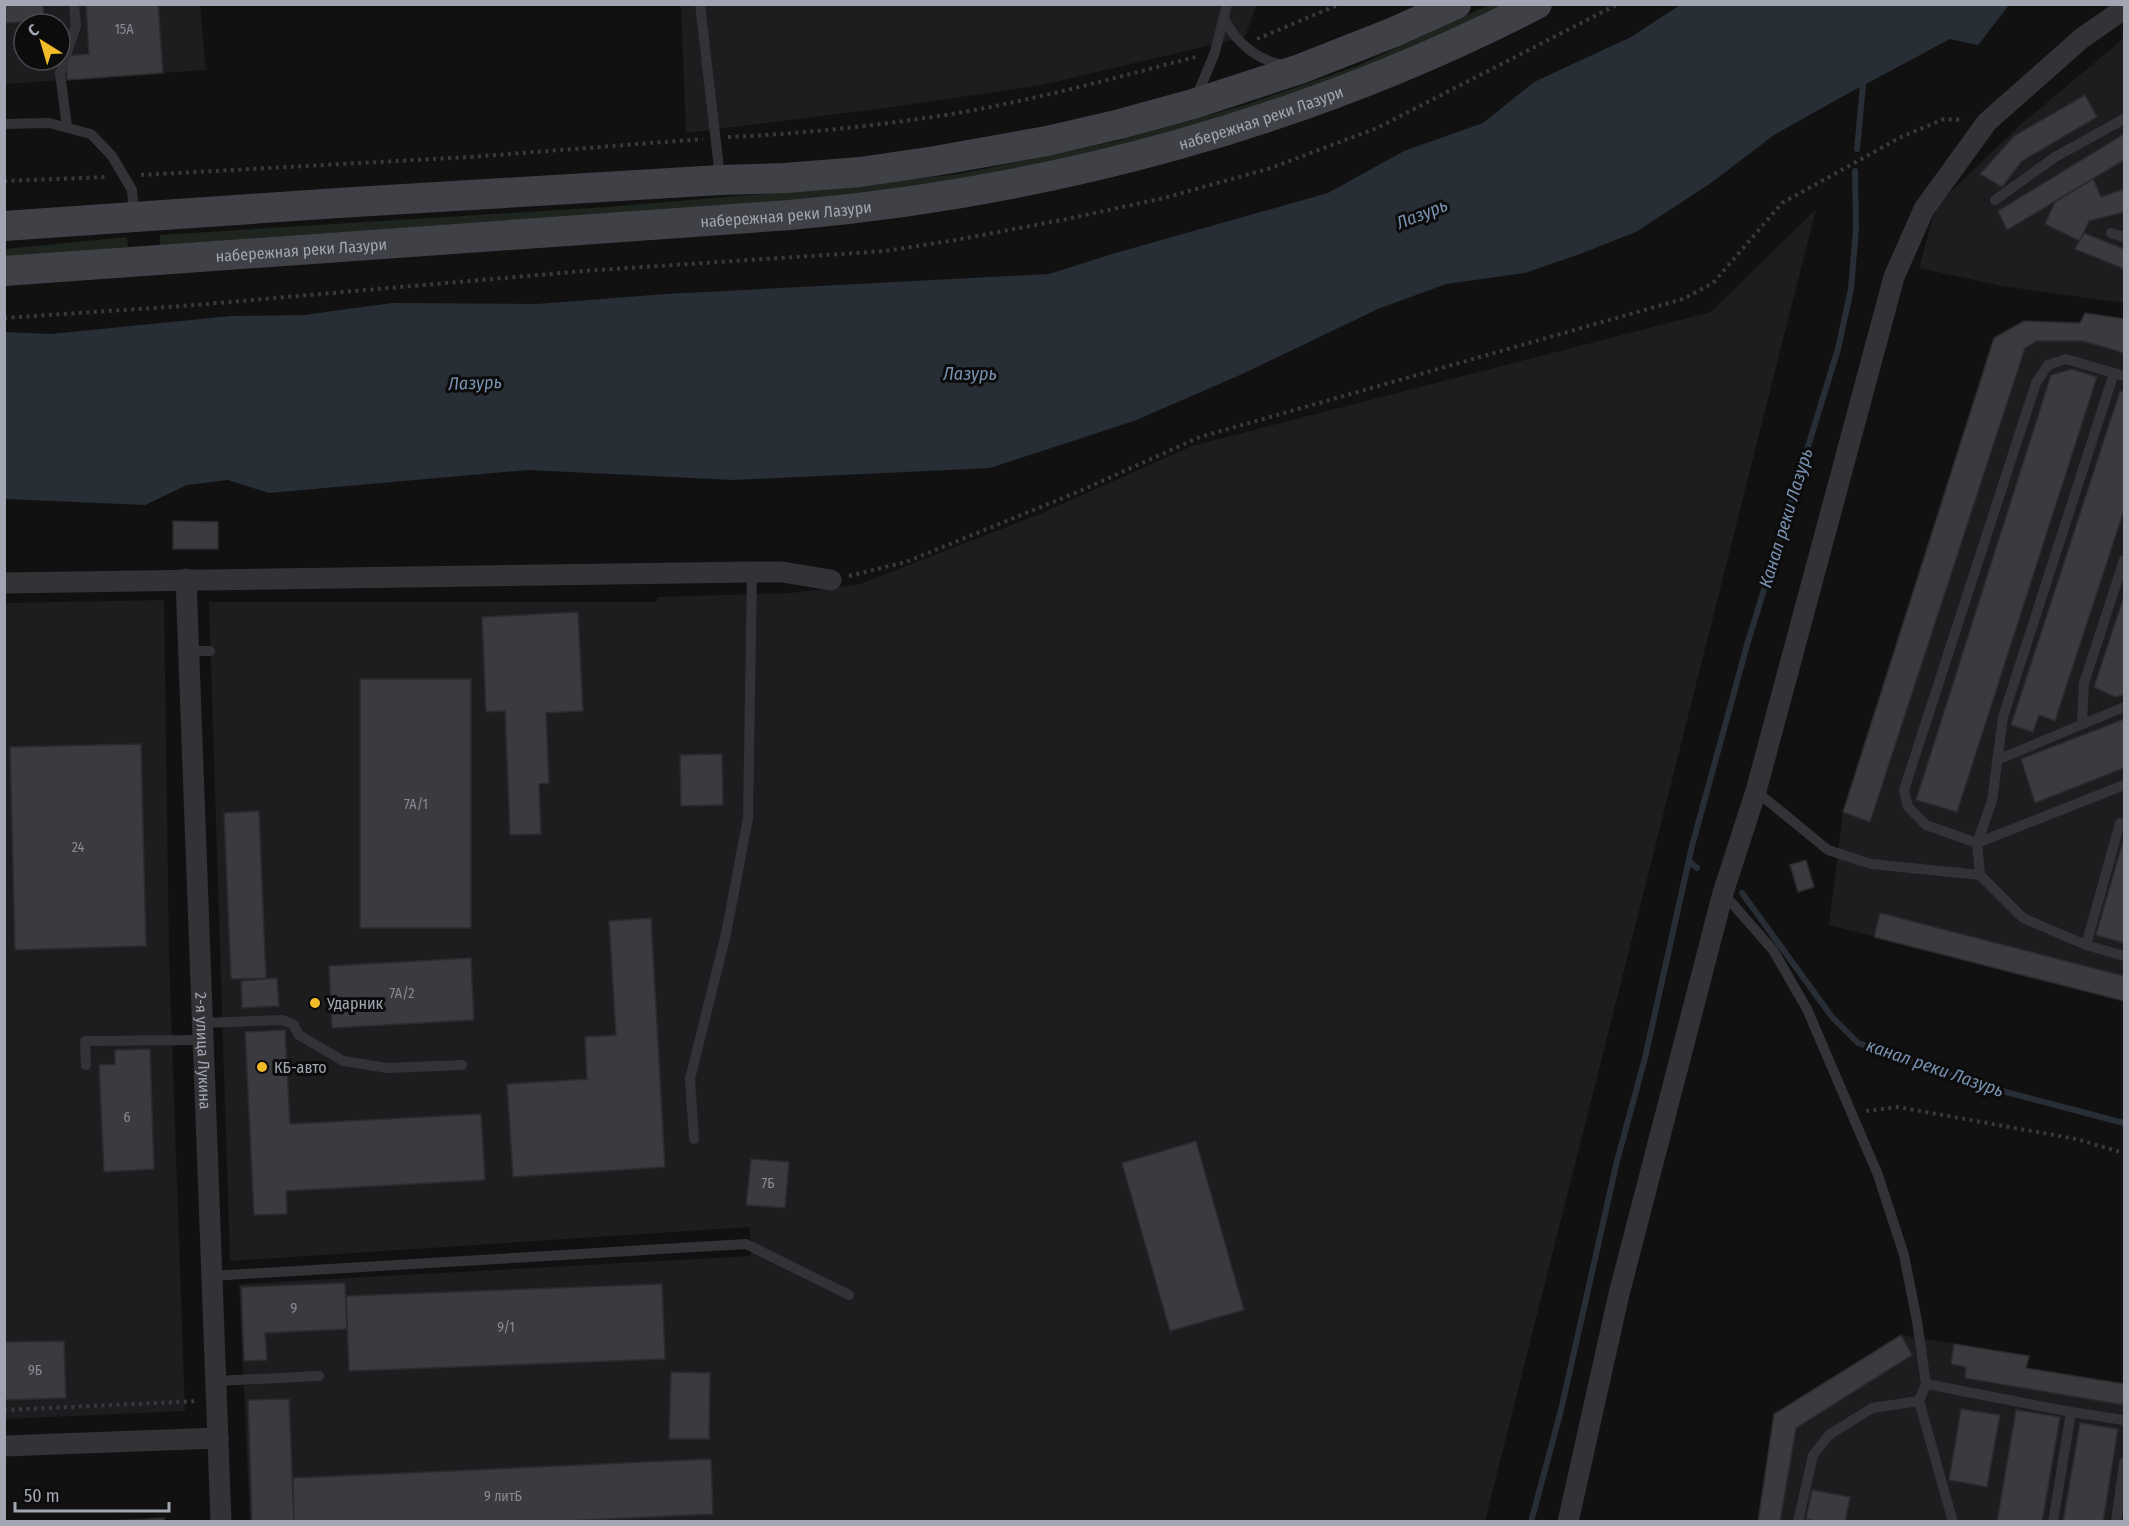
<svg xmlns="http://www.w3.org/2000/svg" width="2129" height="1526" viewBox="0 0 2129 1526" font-family="'Fira Sans Condensed',sans-serif">
<style>
.built{fill:#1d1d1f;fill-rule:evenodd}
.green{fill:#1d251e}
.water{fill:#272e35}
.lines{fill:none;stroke-linecap:round;stroke-linejoin:round}
.stream{stroke:#272e35;stroke-width:6}
.building{fill:#3b3b3f;stroke:#2b2b2e;stroke-width:1.5}
.path{stroke:#38393e;stroke-width:4;stroke-dasharray:3 4.5;stroke-linecap:butt}
.lane{stroke:#323237;stroke-width:10}
.street{stroke:#323237;stroke-width:21}
.secondary{stroke:#404147;stroke-width:30}
.poi-dot{fill:#f2bc29;stroke:#0c0c0d;stroke-width:2}
.labels{text-anchor:middle;dominant-baseline:central;stroke-width:6;stroke-linejoin:round;paint-order:stroke}
.number-label{font-size:14px;fill:#888b96}
.street-label{font-size:16px;fill:#a2a6b3;stroke:#0c0c0d}
.poi-label{font-size:16px;fill:#a2a6b3;stroke:#0c0c0d;text-anchor:start}
.water-label{font-size:18px;font-style:italic;fill:#7891af;stroke:#0c0c0d}
</style>
<rect width="100%" height="100%" fill="#111112"/>
<g class="built">
<path d="M5 5H200L206 70 5 84ZM24 24H60V60H24Z"/>
<path d="M681 5H1256L1245 37 1042 85 893 107 686 133Z"/>
<path d="M2124 38V303L2002 286 1919 268 1936 206 2019 126Z"/>
<path d="M1816 209 1485 1521H250L239 1284 751 1256 750 1227 230 1261 209 602H657V597L791 593 860 584 1040 514 1192 446 1711 312Z"/>
<path d="M2085 313 2124 319V1000L1829 925 1843 812 1994 338 2024 321 2080 323Z"/>
<path d="M164 600 169 955 185 1411 5 1419 4 603Z"/>
<path d="M1901 1335 2029 1356 2027 1368 2124 1384V1521L1758 1522 1774 1414Z"/>
</g>
<g class="green">
<path d="M1489 5H1511L1443 37 1225 121 958 183 826 198 160 245V235L607 207 822 189 960 174 1117 141 1245 105 1357 66Z"/>
<path d="M127 237 128 247 5 259V249Z"/>
</g>
<path class="water" d="M1680 5H2009L1978 45 1950 39 1847 94 1774 135 1711 183 1636 232 1580 254 1525 273 1446 284 1378 309 1240 375 1134 421 990 468 734 480 528 470 269 493 228 480 187 485 145 505 5 499V332L51 334 231 316 304 315 392 303 537 304 666 294 1049 274 1112 254 1328 193 1404 151 1483 123 1534 82 1631 37Z"/>
<g class="lines">
<g class="stream">
<path d="M1857 149 1863 85 1858 80"/>
<path d="M1689 861 1697 868"/>
<path d="M1742 893 1832 1017 1858 1043 1983 1086 2124 1123"/>
<path d="M1531 1522 1561 1410 1617 1161 1645 1058 1692 846 1747 645 1838 349 1851 289 1856 229 1855 171"/>
</g>
</g>
<g class="building">
<path d="M4 4H43L44 21 4 23Z"/>
<path d="M86 4H158L163 73 67 80 66 56 89 54Z"/>
<path d="M2085 95 2097 117 2022 161 2002 187 1980 174 2014 136Z"/>
<path d="M2124 134V160L2007 230 1998 211Z"/>
<path d="M2093 179 2101 197 2124 189V212L2089 221 2080 241 2045 224 2055 202Z"/>
<path d="M2084 233 2124 249V269L2075 249Z"/>
<path d="M2085 313 2124 319V353L2083 341H2037L2025 348 1870 822 1843 812 1994 338 2024 321 2080 323Z"/>
<path d="M2072 369 2097 377 1957 812 1916 800 2051 375Z"/>
<path d="M2120 391 2124 392V510L2055 721 2039 715 2033 732 2011 725Z"/>
<path d="M173 521 218 522V549H173Z"/>
<path d="M2124 596V695L2115 697 2094 687Z"/>
<path d="M578 612 583 711 546 713 549 783 539 784 541 834 510 835 505 711 486 712 482 617Z"/>
<rect x="360" y="679" width="111" height="249"/>
<path d="M2124 719V768L2035 803 2021 759Z"/>
<path d="M141 744 146 946 15 950 10 747Z"/>
<path d="M722 754 723 805 681 806 680 755Z"/>
<path d="M259 811 266 978 231 979 224 813Z"/>
<path d="M2124 838V943L2096 935Z"/>
<path d="M1806 860 1814 887 1798 892 1790 865Z"/>
<path d="M1880 913 2124 976V1001L1874 937Z"/>
<path d="M651 918 665 1167 513 1177 507 1084 587 1079 585 1037 616 1035 609 921Z"/>
<path d="M471 958 474 1020 332 1028 329 966Z"/>
<path d="M277 978 279 1006 242 1008 241 981Z"/>
<path d="M285 1030 290 1124 481 1114 485 1180 286 1191 287 1214 254 1215 245 1032Z"/>
<path d="M150 1049 154 1169 104 1172 99 1065 115 1064V1050Z"/>
<path d="M1196 1141 1244 1310 1170 1331 1122 1163Z"/>
<path d="M751 1159 789 1162 785 1208 746 1205Z"/>
<path d="M345 1283 347 1329 265 1333 267 1360 244 1361 241 1287Z"/>
<path d="M662 1284 665 1359 349 1371 346 1296Z"/>
<path d="M1901 1335 1912 1355 1796 1428 1780 1522H1758L1774 1414Z"/>
<path d="M64 1341 66 1398 4 1400V1342Z"/>
<path d="M1954 1344 2029 1356 2026 1368 2124 1384V1405L1965 1378 1966 1367 1951 1364Z"/>
<path d="M671 1372 710 1373 709 1439H669Z"/>
<path d="M289 1399 294 1522H252L248 1400Z"/>
<path d="M1961 1409 2000 1415 1987 1487 1949 1480Z"/>
<path d="M2016 1410 2060 1417 2042 1522H1997Z"/>
<path d="M2080 1423 2118 1429 2103 1522H2063Z"/>
<path d="M711 1459 713 1514 545 1522H294L293 1478Z"/>
<path d="M1812 1490 1850 1497 1845 1522H1819L1806 1519Z"/>
<path d="M164 1518V1522H92Z"/>
</g>
<g class="lines">
<g class="path">
<path d="M1257 39 1340 4"/>
<path d="M728 137C801 134 873 126 946 115 1031 101 1115 78 1199 56"/>
<path d="M141 175 470 157 703 139"/>
<path d="M4 181 107 177"/>
<path d="M4 318 183 306 584 271 885 251 956 240 1067 219 1164 198 1271 168 1377 128 1618 4"/>
<path d="M849 576 906 562 1080 491 1200 437 1683 299 1713 283 1782 203 1901 137 1944 119 1964 120"/>
<path d="M1866 1111 1898 1107 2076 1139 2124 1153"/>
<path d="M4 1410 199 1401"/>
</g>
<g class="lane">
<path d="M700 4 720 177"/>
<path d="M1224 18C1235 42 1257 60 1283 65"/>
<path d="M1196 98 1215 52 1227 4"/>
<path d="M4 124 49 123 91 134 112 156 132 190 134 215"/>
<path d="M67 127 60 73 76 26 74 4"/>
<path d="M1995 200 2055 157 2124 119"/>
<path d="M2111 233 2124 237"/>
<path d="M2124 376 2066 359 2048 365 2036 383 1904 790 1908 807 1926 825 1977 843 2124 785"/>
<path d="M189 651H210"/>
<path d="M2082 723 2084 683 2124 560"/>
<path d="M1997 760 2124 707"/>
<path d="M1756 791 1828 850 1871 864 1980 875 2023 918 2086 945 2124 956"/>
<path d="M1980 875 1977 843 1992 801 2003 717 2114 373"/>
<path d="M1723 893 1773 950 1807 1009 1878 1175 1904 1255 1917 1321 1926 1384 1919 1401 1953 1522"/>
<path d="M2086 945 2120 823"/>
<path d="M202 1023 282 1020 293 1024 299 1035 343 1061 388 1068 462 1065"/>
<path d="M86 1065 85 1041 203 1040"/>
<path d="M694 1139 690 1079 726 934 748 818 752 572"/>
<path d="M212 1276 746 1244 849 1295"/>
<path d="M216 1381 319 1376"/>
<path d="M1926 1384 2071 1412 2124 1420"/>
<path d="M1798 1522 1813 1455 1829 1435 1872 1408 1919 1401"/>
<path d="M2053 1522 2071 1412"/>
<path d="M2116 1522 2124 1463"/>
</g>
<g class="street">
<path id="s1" d="M186 579 221 1522"/>
<path d="M4 583 752 572H782L831 580"/>
<path d="M4 1446 218 1438"/>
<path d="M1568 1522 1619 1294 1723 893 1756 791 1894 277 1924 209 1987 122 2082 38 2124 9"/>
</g>
<g class="secondary">
<path d="M4 226 338 203 720 180 785 178 860 172 935 161 1047 141 1120 124 1193 104 1300 69 1394 32 1456 4"/>
<path id="s2" d="M4 271 790 215C1049 192 1304 124 1537 4"/>
</g>
</g>
<g class="poi-dot">
<circle cx="315" cy="1003" r="6"/>
<circle cx="262" cy="1067" r="6"/>
</g>
<g class="labels">
<g class="number-label">
<text x="124" y="29">15А</text>
<text x="416" y="804">7А/1</text>
<text x="78" y="847">24</text>
<text x="402" y="993">7А/2</text>
<text x="127" y="1117">6</text>
<text x="768" y="1183">7Б</text>
<text x="294" y="1308">9</text>
<text x="506" y="1327">9/1</text>
<text x="35" y="1370">9Б</text>
<text x="503" y="1496">9 литБ</text>
</g>
<g class="street-label">
<text stroke="none"><textPath href="#s2" startOffset="1270">набережная реки Лазури</textPath></text>
<text stroke="none"><textPath href="#s2" startOffset="784">набережная реки Лазури</textPath></text>
<text stroke="none"><textPath href="#s2" startOffset="298">набережная реки Лазури</textPath></text>
<text stroke="none"><textPath href="#s1" startOffset="472">2-я улица Лукина</textPath></text>
</g>
<g class="poi-label">
<text x="327" y="1003">Ударник</text>
<text x="274" y="1067">КБ-авто</text>
</g>
<g class="water-label">
<text transform="translate(1422 214) rotate(-22)">Лазурь</text>
<text x="970" y="374">Лазурь</text>
<text transform="translate(475 383) rotate(-2)">Лазурь</text>
<text transform="translate(1786 518) rotate(-73)">Канал реки Лазурь</text>
<text transform="translate(1935 1068) rotate(19)">канал реки Лазурь</text>
</g>
</g>
<rect width="2129" height="1526" fill="none" stroke="#a2a6b3" stroke-width="12"/>
<g transform="translate(42 42) rotate(323)"><circle r="28" fill="#0c0c0d" stroke="#484a4f" stroke-width="1.5"/>
<path d="M0-4.5L10 22L0 15L-10 22Z" fill="#f2bc29"/>
<text y="-9" font-size="16" font-weight="bold" text-anchor="middle" fill="#a2a6b3">С</text>
</g>
<path d="M15 1502v9h154v-9" fill="none" stroke="#a2a6b3" stroke-width="3"/>
<text x="24" y="1502" font-size="18" fill="#a2a6b3" stroke="#0c0c0d" stroke-width="4.5" paint-order="stroke">50 m</text>
</svg>
